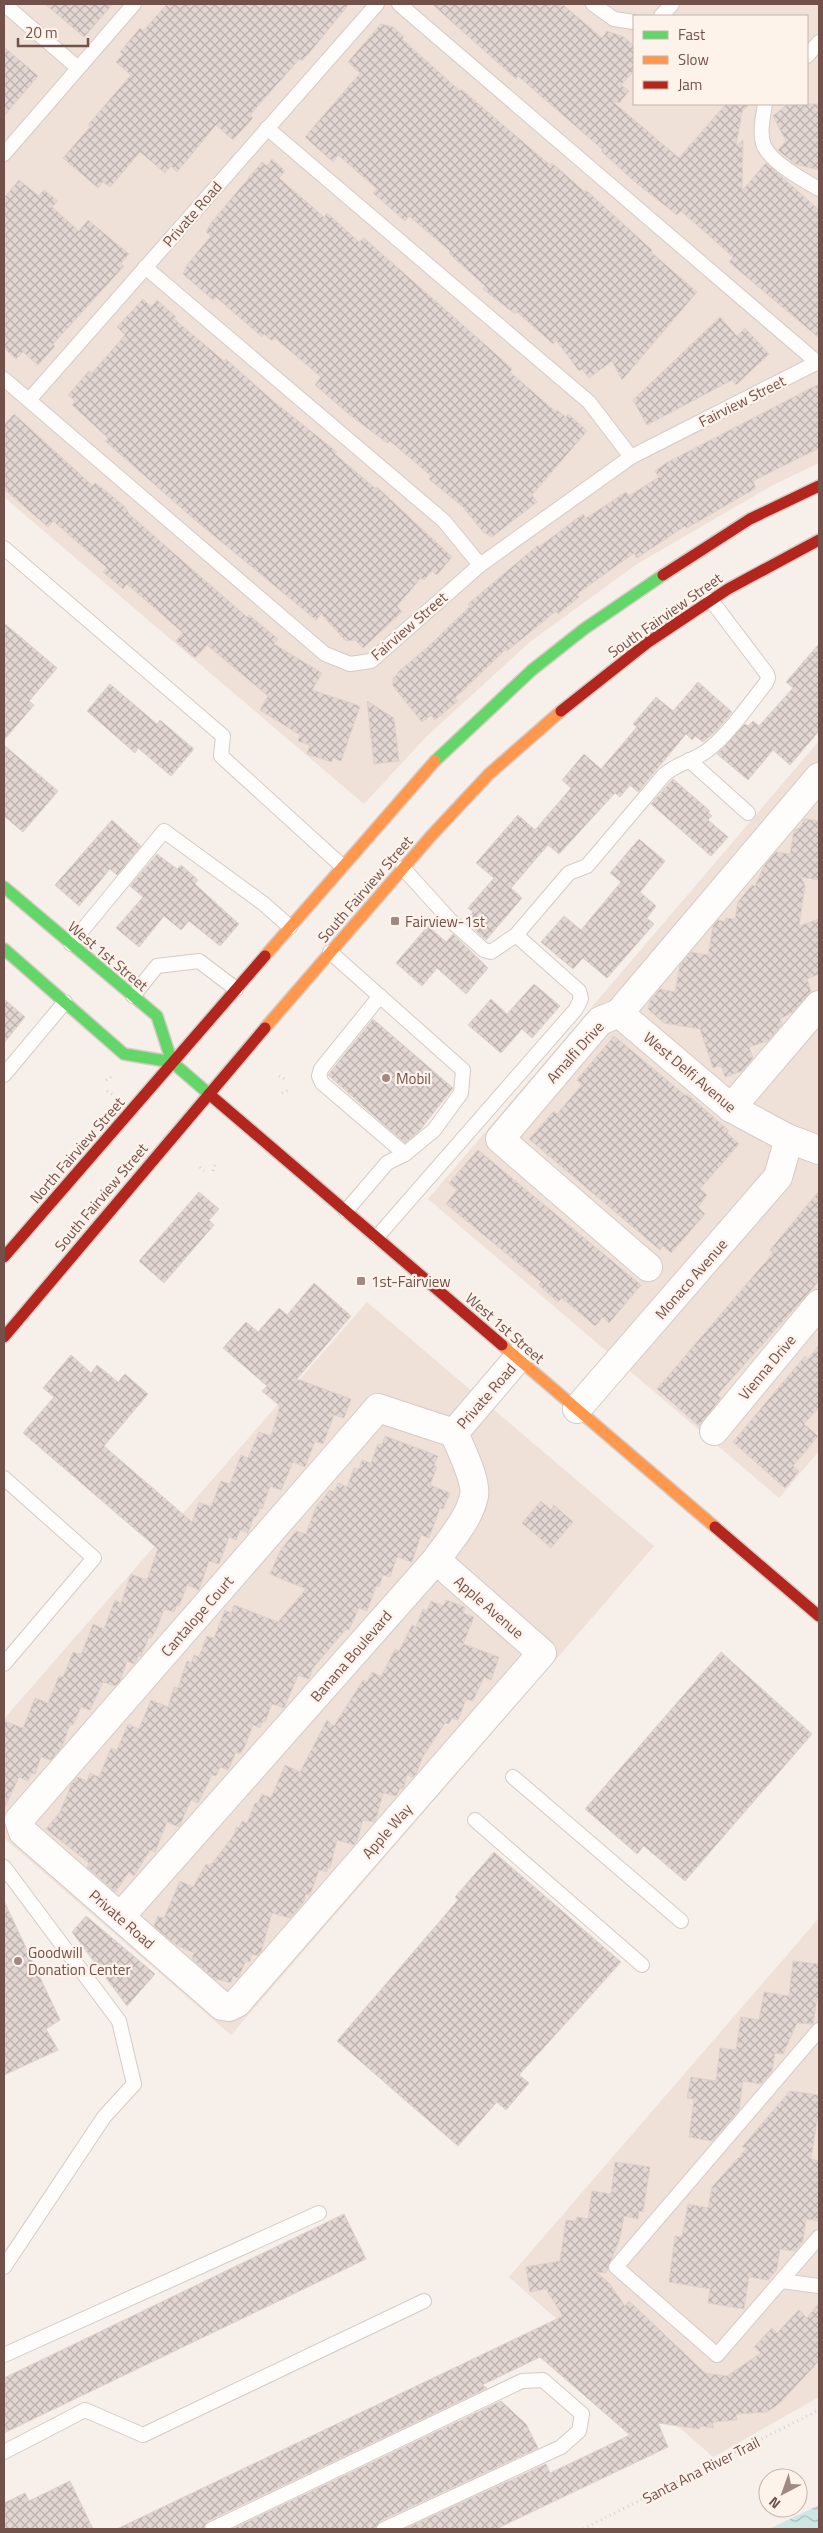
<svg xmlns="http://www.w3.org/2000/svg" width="823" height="2533" viewBox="0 0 823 2533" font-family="'Titillium Web',sans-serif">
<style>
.residential{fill:#efe0d8;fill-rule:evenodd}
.water{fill:url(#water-waves)}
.building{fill:url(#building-cross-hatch);stroke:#dfd1cc}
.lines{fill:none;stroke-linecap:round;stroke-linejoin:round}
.lane-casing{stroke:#d4cbc7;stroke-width:16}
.street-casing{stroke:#d4cbc7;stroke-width:30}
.fast-casing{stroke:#d5cac6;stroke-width:14}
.slow-casing{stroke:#d5cac6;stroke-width:14}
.jam-casing{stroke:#d5cac6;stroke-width:14}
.path{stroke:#d9cfce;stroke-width:3;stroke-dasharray:1 4;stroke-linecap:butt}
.lane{stroke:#fefdfc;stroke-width:14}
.street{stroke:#fefdfc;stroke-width:28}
.fast{stroke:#63d668;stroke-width:11}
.slow{stroke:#ff974d;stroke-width:11}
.jam{stroke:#b3261e;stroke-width:11}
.poi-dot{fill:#a18883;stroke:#fef3eb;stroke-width:2}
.labels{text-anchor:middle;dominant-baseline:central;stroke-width:4.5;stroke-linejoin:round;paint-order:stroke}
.street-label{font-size:15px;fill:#73514b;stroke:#fef3eb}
.poi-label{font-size:15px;fill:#73514b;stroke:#fef3eb;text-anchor:start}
</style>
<defs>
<pattern id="water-waves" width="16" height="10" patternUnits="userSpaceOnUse" patternTransform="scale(1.25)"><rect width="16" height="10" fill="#cce7e4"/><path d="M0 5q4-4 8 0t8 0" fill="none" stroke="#aabebb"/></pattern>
<pattern id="building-cross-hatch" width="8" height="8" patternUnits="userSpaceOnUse" patternTransform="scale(1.25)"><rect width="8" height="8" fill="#e2d6d2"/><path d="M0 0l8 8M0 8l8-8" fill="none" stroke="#bcb0ac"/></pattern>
</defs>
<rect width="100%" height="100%" fill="#f6efea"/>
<g class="residential">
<path d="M16 4H819V463L773 485 637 564 531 641 427 736 364 804 4 497V18ZM634 16H807V104H634Z"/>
<path d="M819 741V1451L779 1498 428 1199Z"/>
<path d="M367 1302 654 1546 231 2035 4 1838V1719Z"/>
<path d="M819 1918V2397L713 2457 509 2277Z"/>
</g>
<path class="water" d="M819 2505V2529H769Z"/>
<g class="building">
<path d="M45 4H113L84 37Z"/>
<path d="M167 4H349L315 46 302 61 300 59 294 65 250 115 253 118 233 140 216 125 177 172 171 166 165 173 140 152 110 187 103 182 98 188 63 158 90 127 88 125 131 75 116 62 123 54 120 52 140 28 143 31Z"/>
<path d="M432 4H562L602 38 607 31 624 37 634 46V70L621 85 629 91 619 103 612 101 679 158 726 104H749L742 112 736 146 743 140 742 191 766 163 819 210V338L729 262 733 257 681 211 677 215 635 182 601 151 603 150 518 76 516 79Z"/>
<path d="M381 24 393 27 404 37 402 39 460 91 461 89 550 165 552 163 585 192 586 190 652 250 651 252 697 292 622 380 612 361 589 378 582 369 579 371 556 340 553 344 517 312 515 314 483 289 485 286 455 259 449 253 450 251 409 216 405 221 373 193 377 189 338 155 333 162 305 137 360 73 348 62Z"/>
<path d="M4 47 38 76 4 116Z"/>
<path d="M788 104H819V170L795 164 778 150 786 141 773 116Z"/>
<path d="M272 159 285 171 279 178 324 217 327 213 359 242 364 238 506 363 512 369 510 372 556 412 557 410 566 417 568 414 587 431 532 495 537 502 492 537 483 532 463 507 429 479 431 476 390 441 387 443 350 415 315 385 321 377 275 338 272 341 264 334 262 337 216 297 213 300 183 274 187 265 211 236 206 232 211 223 262 162 267 166Z"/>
<path d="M19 180 39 196 44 190 58 201 52 207 79 231 88 220 129 254 121 263 124 266 53 344 55 346 38 365 23 352 16 359 4 348V198Z"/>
<path d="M143 299 151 307 157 300 176 317 174 319 224 361 226 359 272 400 337 452 335 454 376 489 377 487 452 557 437 575 432 571 424 580 421 578 397 606 402 612 363 648 355 640 346 641 321 614 316 620 195 520 105 441 108 438 72 405 75 401 68 395 89 371 92 373 125 335 117 327Z"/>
<path d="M720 317 737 336 745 328 769 354 736 385 732 380 647 425 633 400Z"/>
<path d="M819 384V448L753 481 756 488 687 528 685 526 637 558 634 553 577 594 579 597 558 614 556 611 507 651 506 649 455 698 458 701 435 720 431 715 422 722 393 686V678L398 674 397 673 429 646 470 606 468 604 538 545 539 547 583 514 586 518 626 492 629 496 659 477 655 471 666 463Z"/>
<path d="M14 414 93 486 95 483 106 491 126 508 130 515 247 617 249 615 278 639 274 644 322 673 312 690 360 706 341 761 333 758 332 762 307 754 310 745 298 741 300 735 260 710 268 696 207 645 195 658 176 641 183 633 127 584 123 589 103 572 107 568 53 521 48 527 4 489V425Z"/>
<path d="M4 623 57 668 29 701 34 705 4 740Z"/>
<path d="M819 644V731L790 765 773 750 748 780 717 754 745 724 748 726 753 721 759 726 793 688 786 682Z"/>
<path d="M698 682 732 712 717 730 703 742 695 736 692 740 686 734 638 792 630 785 620 797 615 793 559 854 548 845 511 888 522 898 486 940 465 921 473 912 468 908 494 878 476 863 518 815 535 830 571 788 562 780 584 754 601 769 637 727 633 724 656 697 673 711Z"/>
<path d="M110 684 157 724 160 720 194 749 171 776 138 748 135 753 87 711Z"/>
<path d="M367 701 394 718 399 761 374 764Z"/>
<path d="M4 745 58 791 23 832 4 816Z"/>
<path d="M673 779 710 811 708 812 712 816 708 820 728 837 711 856 651 804Z"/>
<path d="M804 819 819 821V880L801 877 805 886 799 926 819 919V974L807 979 811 992 793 1012 780 1019 782 1024 768 1041 749 1047 753 1058 742 1071 725 1077 721 1065 713 1068 700 1029 664 1023 648 1009 650 1001 660 989 675 992 680 965 691 952 708 955 713 926 718 920 725 922 726 918 735 919 738 902 752 885 755 886 764 866 776 852 790 854 794 830 800 828Z"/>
<path d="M112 820 141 846 117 875 110 869 79 906 55 885Z"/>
<path d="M639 839 665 861 640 892 656 906 647 918 654 924 607 978 583 958 573 969 541 942 564 916 581 930 621 882 610 873Z"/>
<path d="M157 854 177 869 181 865 198 880 195 884 239 924 220 946 189 921 181 930 164 916 139 947 116 928 143 897 130 886Z"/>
<path d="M428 926 446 942 453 934 488 968 466 994 437 968 422 986 396 963Z"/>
<path d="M534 984 560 1006 532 1038 522 1029 501 1053 468 1025 491 999 507 1014Z"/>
<path d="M4 999 25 1017 4 1043Z"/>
<path d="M373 1019 453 1088 420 1130 405 1143 328 1075Z"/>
<path d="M614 1036 686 1096 687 1094 729 1131 727 1133 739 1144 700 1189 707 1195 698 1207 705 1214 671 1253 663 1246 660 1250 529 1139 554 1111 557 1114 582 1085 577 1080Z"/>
<path d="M478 1150 641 1285 609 1323 603 1317 595 1326 562 1298 558 1302 539 1285 541 1282 446 1204 457 1190 449 1183Z"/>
<path d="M819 1191V1281L717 1395 721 1398 699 1426 657 1389 773 1253 770 1250Z"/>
<path d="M199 1192 219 1209 209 1220 214 1225 164 1283 139 1261Z"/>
<path d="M314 1283 351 1316 297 1379 351 1399 344 1418 334 1415 323 1444 315 1441 305 1467 293 1462 281 1490 270 1486 262 1509 260 1508 256 1517 254 1516 248 1533 240 1530 236 1540 229 1537 219 1564 209 1561 199 1590 187 1585 179 1606 177 1605 174 1612 164 1609 157 1628 151 1638 149 1637 141 1656 139 1655 134 1664 127 1661 120 1681 115 1686 103 1682 90 1710 81 1707 73 1725 70 1724 62 1747 51 1760 41 1757 35 1774 31 1773 28 1781 19 1777 4 1809V1721L23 1728 35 1698 48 1703 59 1676 63 1677 73 1652 81 1655 93 1624 104 1629 115 1600 121 1603 131 1574 147 1580 158 1549 23 1433 54 1397 43 1388 71 1355 91 1373 97 1365 118 1382 125 1374 148 1394 104 1446 192 1522 199 1502 211 1507 221 1481 230 1484 241 1455 248 1458 259 1432 271 1436 280 1406 262 1391 267 1386 223 1348 246 1322 258 1332 279 1308 287 1315Z"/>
<path d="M819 1345V1407L804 1424 818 1436 793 1466 799 1471 785 1488 733 1442 805 1356 808 1359Z"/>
<path d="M385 1436 438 1456 434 1465 437 1467 430 1485 450 1493 443 1509 440 1508 429 1538 421 1535 412 1562 397 1557 390 1577 383 1575 379 1587 376 1586 367 1611 359 1608 349 1630 346 1629 312 1669 309 1679 298 1675 284 1708 272 1704 265 1722 263 1721 260 1728 253 1725 245 1746 240 1754 236 1752 228 1770 220 1767 216 1776 212 1775 198 1803 191 1800 179 1827 167 1822 155 1852 150 1850 134 1876 129 1872 115 1892 87 1867 89 1863 46 1829 60 1812 72 1783 77 1777 87 1781 90 1773 99 1777 111 1748 117 1750 128 1724 139 1729 151 1700 168 1707 174 1687 178 1688 187 1661 191 1663 194 1655 199 1657 207 1636 214 1638 225 1610 231 1613 234 1605 278 1622 306 1589 270 1574 280 1551 296 1531 306 1534 316 1507 330 1490 334 1492 338 1483 347 1487 354 1468 359 1469 362 1460 371 1463 378 1444 382 1445Z"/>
<path d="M541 1501 551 1510 554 1505 573 1522 551 1548 522 1523Z"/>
<path d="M446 1600 465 1607 463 1613 474 1617 463 1644 499 1657 491 1680 484 1677 473 1701 466 1699 458 1720 452 1718 449 1724 445 1723 422 1758 416 1774 413 1777 407 1775 404 1787 400 1789 396 1796 383 1793 376 1819 374 1822 363 1820 357 1841 354 1845 337 1840 330 1868 328 1867 327 1872 319 1870 310 1895 306 1894 303 1903 290 1918 272 1913 261 1952 258 1956 252 1954 250 1962 246 1961 238 1978 233 1976 231 1983 213 1978 192 1959 194 1953 176 1945 154 1926 158 1916 164 1918 180 1881 193 1887 206 1864 210 1866 234 1835 236 1827 239 1828 242 1821 247 1823 255 1803H258L262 1794 271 1798 285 1765 300 1772 327 1720 334 1726 363 1680 367 1682 372 1672 380 1676 382 1675 395 1649 399 1651 412 1625 416 1627 423 1609 427 1611 431 1601 443 1606Z"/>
<path d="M721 1652 812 1734 685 1881 644 1846 637 1854 585 1809Z"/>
<path d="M494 1852 621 1962 519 2075 529 2083 506 2110 497 2102 458 2146 337 2041 458 1900 455 1897Z"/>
<path d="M4 1901 60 2020 46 2029 58 2050 4 2075Z"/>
<path d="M86 1916 155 1974 127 2006 72 1932Z"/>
<path d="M793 1961 819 1964V1998H817L813 2024 797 2023 783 2054 775 2053 772 2071 761 2084 743 2081 739 2110 712 2141 689 2137 694 2099 687 2098 691 2077 716 2081 720 2048 736 2050 741 2017 759 2020 764 1992 789 1996Z"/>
<path d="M790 2091 819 2095V2121H817L811 2159 819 2161V2221L806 2219 803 2241 795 2251 780 2249 777 2269 768 2280 749 2277 744 2309 708 2303 710 2289 669 2282 675 2236 682 2237 688 2204 708 2208 712 2187 747 2148 742 2147Z"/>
<path d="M615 2162 650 2167 643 2212 639 2211 638 2219 624 2216 620 2238 606 2273 596 2272 609 2283 625 2306 629 2301 705 2373 727 2376 761 2353 754 2347 772 2328 777 2333 799 2310 807 2318 819 2303V2361L779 2404 767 2412 736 2414 737 2420 713 2422V2428L700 2426V2429L658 2423 668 2447 496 2529H404L546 2464 550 2473 630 2435 540 2357 482 2385 487 2388 208 2521 203 2529H117L563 2316 546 2289 530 2292 526 2267 560 2261 566 2220 576 2221 577 2217 588 2219 592 2191 611 2194Z"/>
<path d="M344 2214 366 2259 4 2433V2378Z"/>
<path d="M501 2401 526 2424 538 2448 380 2521 375 2529H232Z"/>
<path d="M70 2481 93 2529H4V2503L25 2493 29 2501Z"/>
</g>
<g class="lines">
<g class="lane-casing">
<g id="lane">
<path d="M4 4 78 68"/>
<path d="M399 4 819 364"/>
<path d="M593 4 614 19 634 22"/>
<path d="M661 16 672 4"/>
<path d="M807 56 819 42"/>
<path d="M765 104C763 117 759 133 764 146 772 163 803 180 819 189"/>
<path d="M267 128 589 402 631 457"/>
<path d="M4 154 134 4"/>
<path d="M145 267 444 521 480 565"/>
<path d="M4 379 325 654 350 664 371 661 480 565 631 457 818 362"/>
<path d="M29 400 377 4"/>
<path d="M4 548 223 736 221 756 342 866"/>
<path d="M689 760 748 813"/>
<path d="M403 868 450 920 484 950 491 952 516 935 569 873 587 866 664 775C677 763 694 761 708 750 728 735 750 703 766 683L768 678 767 674 711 600"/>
<path d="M71 944 164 831 264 904 290 927"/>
<path d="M330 952 463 1070 461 1093 434 1130 405 1154 387 1163 346 1211"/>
<path d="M133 996 157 966 199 961 236 989"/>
<path d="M380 996 321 1069 319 1076 322 1083 405 1154"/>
<path d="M4 1075 65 1002"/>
<path d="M377 1237 576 1009 581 999 579 991 516 935"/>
<path d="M4 1478 94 1558 4 1664"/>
<path d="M513 1777 681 1921"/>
<path d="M475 1820 642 1965"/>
<path d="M4 1867 119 2021 134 2084 104 2117 4 2267"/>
<path d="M819 2030 616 2267 717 2355 819 2237"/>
<path d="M781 2281 819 2286"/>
<path d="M4 2355 319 2213"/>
<path d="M4 2452 85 2410 143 2435 424 2301"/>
<path d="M212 2529 522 2381 543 2380 582 2414 579 2431 561 2447 384 2529"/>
</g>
</g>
<g class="street-casing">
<g id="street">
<path d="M619 1013 731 1108 789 1139 819 1150"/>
<path d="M731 1108 819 1005"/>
<path d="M648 1267 500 1139 600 1021 619 1013 819 777"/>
<path d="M577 1409 778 1177 789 1139"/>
<path d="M714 1431 819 1304"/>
<path d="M454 1433 518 1358"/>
<path d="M120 1917 436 1560C449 1541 469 1520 474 1496 477 1480 460 1448 454 1433L378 1408 19 1820 23 1832 222 2006 229 2007 237 2003 542 1653 436 1560"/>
</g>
</g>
<g class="fast-casing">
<g id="fast">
<path d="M435 761 532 670 584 629 663 575"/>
<path d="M4 887 157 1016 172 1062 209 1094"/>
<path d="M4 949 124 1054 172 1062"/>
</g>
</g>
<g class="slow-casing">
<g id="slow">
<path d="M265 956 435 761"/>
<path d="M265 1028 431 836 489 774 561 711"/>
<path d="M502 1345 715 1527"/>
</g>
</g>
<g class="jam-casing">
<g id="jam">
<path d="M663 575 750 519 819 486"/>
<path d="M561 711 647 643 728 589 819 540"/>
<path d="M209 1094 502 1345"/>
<path d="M4 1257 265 956"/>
<path d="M4 1337 265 1028"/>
<path d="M715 1527 819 1616"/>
</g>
</g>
<g class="path">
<path d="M279 1076 287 1080"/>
<path d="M106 1080 111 1077"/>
<path d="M107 1091 112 1094"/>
<path d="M282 1093 288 1090"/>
<path d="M200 1167 204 1171"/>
<path d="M213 1171 215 1165"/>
<path d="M583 2529 819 2410"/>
</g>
<use href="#lane" class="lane"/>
<use href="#street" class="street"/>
<use href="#fast" class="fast"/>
<use href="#slow" class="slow"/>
<use href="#jam" class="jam"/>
</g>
<g class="poi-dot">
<rect x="390" y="916" width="10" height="10" rx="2.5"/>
<circle cx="386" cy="1078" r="5"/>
<rect x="356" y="1276" width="10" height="10" rx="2.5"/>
<circle cx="18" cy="1961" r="5"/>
</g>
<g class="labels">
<g class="street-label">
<text transform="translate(192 214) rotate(-49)">Private Road</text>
<text transform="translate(742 401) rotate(-27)">Fairview Street</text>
<text transform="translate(665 615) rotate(-35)">South Fairview Street</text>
<text transform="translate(409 626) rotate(-41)">Fairview Street</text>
<text transform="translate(365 889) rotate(-49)">South Fairview Street</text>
<text transform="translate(108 956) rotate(40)">West 1st Street</text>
<text transform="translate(575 1052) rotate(-48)">Amalfi Drive</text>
<text transform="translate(690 1072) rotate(40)">West Delfi Avenue</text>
<text transform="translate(77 1150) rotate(-49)">North Fairview Street</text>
<text transform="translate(101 1197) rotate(-50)">South Fairview Street</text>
<text transform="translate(691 1279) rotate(-49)">Monaco Avenue</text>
<text transform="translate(505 1328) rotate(41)">West 1st Street</text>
<text transform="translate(767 1367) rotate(-50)">Vienna Drive</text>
<text transform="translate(486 1396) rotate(-49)">Private Road</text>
<text transform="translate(489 1607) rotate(41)">Apple Avenue</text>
<text transform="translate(197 1616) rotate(-49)">Cantalope Court</text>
<text transform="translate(351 1656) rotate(-49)">Banana Boulevard</text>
<text transform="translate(387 1831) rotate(-49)">Apple Way</text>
<text transform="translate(122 1919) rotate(41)">Private Road</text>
<text transform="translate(701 2470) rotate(-27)">Santa Ana River Trail</text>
</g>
<g class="poi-label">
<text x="405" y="921">Fairview-1st</text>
<text x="396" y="1078">Mobil</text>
<text x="371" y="1281">1st-Fairview</text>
<text x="28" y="1952">Goodwill<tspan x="28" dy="17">Donation Center</tspan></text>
</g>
</g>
<rect width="823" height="2533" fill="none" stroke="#73514b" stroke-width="10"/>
<rect x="633" y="15" width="175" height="90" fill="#fef3eb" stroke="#c6b2ab"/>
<rect x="643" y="31" width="25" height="8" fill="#63d668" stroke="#c6b2ab"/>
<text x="678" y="40" font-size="15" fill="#73514b">Fast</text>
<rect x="643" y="56" width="25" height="8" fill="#ff974d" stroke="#c6b2ab"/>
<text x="678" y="65" font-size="15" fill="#73514b">Slow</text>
<rect x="643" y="81" width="25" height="8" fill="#b3261e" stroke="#c6b2ab"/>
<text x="678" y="90" font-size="15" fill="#73514b">Jam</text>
<g transform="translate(783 2493) rotate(221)"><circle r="24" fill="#fef3eb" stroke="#c6b2ab"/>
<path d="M0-4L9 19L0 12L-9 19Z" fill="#a18883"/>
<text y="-8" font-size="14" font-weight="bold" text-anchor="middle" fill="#73514b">N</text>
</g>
<path d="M18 38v8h70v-8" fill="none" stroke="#73514b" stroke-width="2.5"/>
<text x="25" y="38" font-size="15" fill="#73514b" stroke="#fef3eb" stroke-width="4" paint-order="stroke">20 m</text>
</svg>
